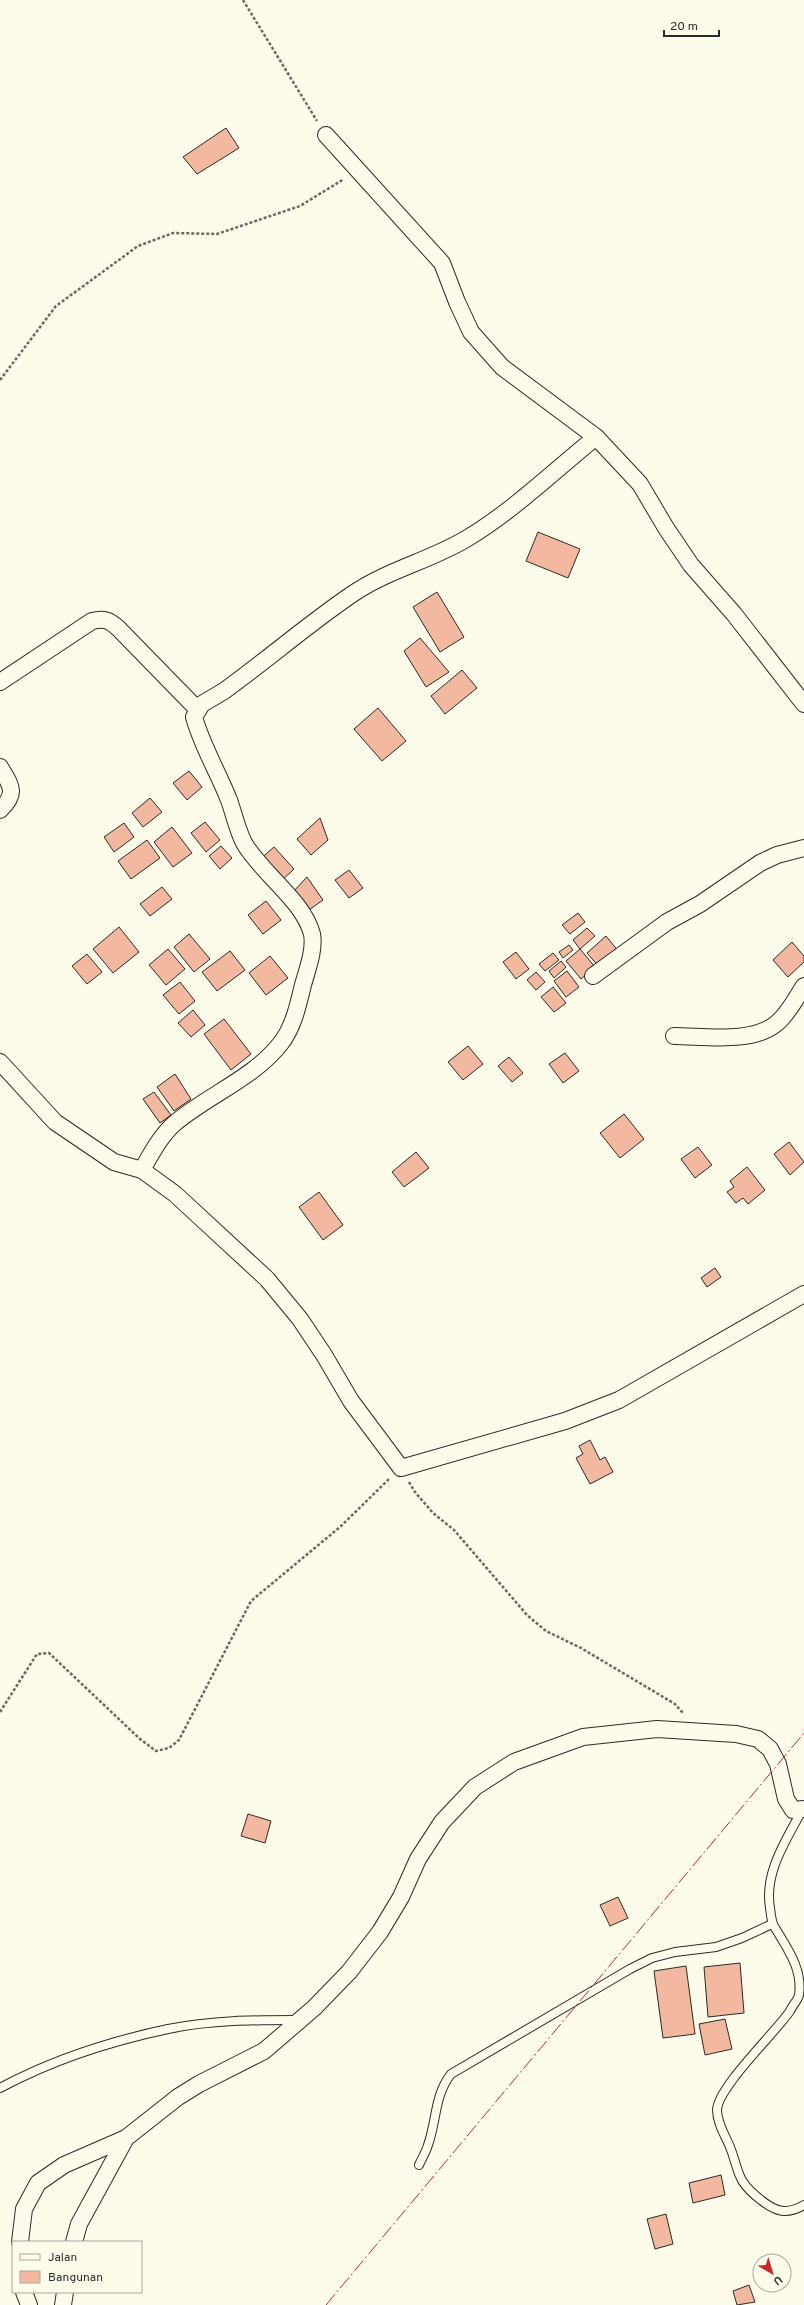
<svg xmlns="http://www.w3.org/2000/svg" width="804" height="2305" viewBox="0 0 804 2305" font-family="Overpass,sans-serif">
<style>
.building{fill:#f2b8a0;stroke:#2b2b2b}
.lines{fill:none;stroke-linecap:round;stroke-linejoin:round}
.service-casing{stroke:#2b2b2b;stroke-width:10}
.minor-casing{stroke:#2b2b2b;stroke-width:18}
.path{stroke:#6a6964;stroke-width:2.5;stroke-dasharray:3 2;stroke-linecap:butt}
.service{stroke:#fdfbea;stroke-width:8}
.minor{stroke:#fdfbea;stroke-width:16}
.power{stroke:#c62828;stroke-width:1;stroke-dasharray:14 3 2 3;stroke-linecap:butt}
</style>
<rect width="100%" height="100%" fill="#fdfbea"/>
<g class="building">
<path d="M226 128 239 148 197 174 183 157Z"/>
<path d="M538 532 580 549 568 578 526 561Z"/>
<path d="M437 592 464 637 440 652 413 607Z"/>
<path d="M420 638 449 672 426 687 404 651Z"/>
<path d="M462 670 477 688 445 714 431 696Z"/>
<path d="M378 708 406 741 382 761 354 729Z"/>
<path d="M189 771 202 787 187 800 173 783Z"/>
<path d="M150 798 162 812 143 827 132 813Z"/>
<path d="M320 818 328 840 311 855 297 839Z"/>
<path d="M205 822 220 840 206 852 191 833Z"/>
<path d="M124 823 134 837 114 852 104 837Z"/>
<path d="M172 827 192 853 173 867 154 842Z"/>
<path d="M147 840 160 858 131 879 118 861Z"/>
<path d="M221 846 232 858 220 869 209 856Z"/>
<path d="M274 847 294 869 279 883 258 861Z"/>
<path d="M349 870 363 888 349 898 335 880Z"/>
<path d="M307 877 323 900 306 912 292 893Z"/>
<path d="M162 887 172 899 150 916 140 904Z"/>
<path d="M266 901 281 920 263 934 248 915Z"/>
<path d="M578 913 585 922 570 934 562 925Z"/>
<path d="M119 927 139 952 113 973 93 949Z"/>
<path d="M587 928 595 936 580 949 573 940Z"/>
<path d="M189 934 210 959 194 972 174 947Z"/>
<path d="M606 936 619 952 600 968 587 953Z"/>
<path d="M792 942 804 956V962L788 977 773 960Z"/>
<path d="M569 945 573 950 563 958 559 952Z"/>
<path d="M168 949 185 969 166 985 149 965Z"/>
<path d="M580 949 595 967 581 979 566 961Z"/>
<path d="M230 951 245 970 217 991 202 972Z"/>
<path d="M516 952 529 969 516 979 503 962Z"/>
<path d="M553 953 559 960 545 971 539 964Z"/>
<path d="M87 954 102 972 87 984 72 966Z"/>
<path d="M270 956 288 978 266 995 249 973Z"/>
<path d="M561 961 566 967 554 978 549 971Z"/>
<path d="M567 971 579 987 566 997 554 981Z"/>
<path d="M536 972 545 982 536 990 527 980Z"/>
<path d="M180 982 195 1001 179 1014 163 995Z"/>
<path d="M553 987 566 1003 554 1012 541 997Z"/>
<path d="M193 1010 205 1025 191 1037 178 1023Z"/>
<path d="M224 1019 251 1054 231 1070 204 1034Z"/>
<path d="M468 1046 483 1064 463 1080 448 1062Z"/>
<path d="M565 1053 579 1071 563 1083 549 1064Z"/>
<path d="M509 1057 523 1073 512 1082 498 1066Z"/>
<path d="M175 1074 191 1099 174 1111 157 1087Z"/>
<path d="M154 1092 171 1115 160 1123 143 1099Z"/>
<path d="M624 1114 644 1139 620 1158 600 1133Z"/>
<path d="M789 1142 804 1162 790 1175 774 1154Z"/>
<path d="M698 1147 712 1165 695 1178 681 1159Z"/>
<path d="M416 1152 429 1168 404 1187 392 1172Z"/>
<path d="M747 1167 765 1190 748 1204 743 1198 736 1203 727 1192 734 1187 730 1181Z"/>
<path d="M319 1192 343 1225 323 1240 299 1207Z"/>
<path d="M715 1268 721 1277 707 1287 701 1278Z"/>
<path d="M590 1440 600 1460 605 1457 613 1472 590 1484 576 1458 583 1454 579 1446Z"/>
<path d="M248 1814 271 1821 265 1843 241 1836Z"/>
<path d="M618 1897 628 1918 610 1926 600 1905Z"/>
<path d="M740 1963 744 2013 708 2017 704 1967Z"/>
<path d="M686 1966 695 2034 663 2038 654 1971Z"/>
<path d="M725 2019 732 2049 705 2055 699 2024Z"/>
<path d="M721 2175 725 2195 693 2203 689 2183Z"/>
<path d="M666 2214 673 2244 655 2249 647 2219Z"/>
<path d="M749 2285 755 2302 737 2305 733 2291Z"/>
</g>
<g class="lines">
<g class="service-casing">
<g id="service">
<path d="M802 1810C786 1841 764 1872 770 1908 771 1914 771 1921 774 1926 786 1947 803 1968 799 1995 798 2000 792 2006 790 2011 775 2033 718 2087 717 2110 717 2123 725 2135 730 2147 740 2173 736 2181 761 2200 776 2212 787 2215 804 2205"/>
<path d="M0 2088C52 2060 111 2041 168 2029 211 2020 255 2020 298 2020"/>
<path d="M419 2165C422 2158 426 2152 428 2145 437 2120 434 2096 451 2074L630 1969 652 1958 675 1952 716 1947 742 1938 772 1924"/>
</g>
</g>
<g class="minor-casing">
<g id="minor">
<path d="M326 135 442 263 457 302 471 332 502 367 596 437 640 484 666 528 691 565 734 614 804 704"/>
<path d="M0 682 92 621C104 618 109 620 118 628L198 710"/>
<path d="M0 767C11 786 18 793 0 810"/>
<path d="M593 976 667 922 700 904 760 863 777 855 804 848"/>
<path d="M674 1036C704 1036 753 1044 777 1023 788 1014 796 998 804 986"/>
<path d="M0 1062 55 1122 114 1162 142 1170 175 1194 267 1279 300 1319 324 1355 351 1401 401 1468 565 1421 619 1400 804 1294"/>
<path d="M142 1170C151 1154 161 1135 175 1123 208 1095 254 1078 281 1043 294 1026 298 1005 303 985 307 970 315 950 312 934 303 900 262 874 244 843 237 829 234 814 229 800 218 772 202 746 194 717L202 704 224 691C267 660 307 625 351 595 387 570 429 561 466 539 513 511 554 471 596 437"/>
<path d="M20 2242 24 2209 38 2183 64 2165 126 2138 178 2097 199 2084 264 2051 314 2008 349 1972 380 1932 401 1897 418 1859 442 1822 475 1787 514 1762 583 1737 657 1729 736 1734 758 1739 770 1749 778 1764 786 1799 793 1810 804 1809"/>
<path d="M74 2242 79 2224 126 2138"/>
<path d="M24 2292 29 2305"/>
<path d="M63 2305 65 2292"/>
</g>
</g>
<g class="path">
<path d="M243 0 317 121"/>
<path d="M0 380 56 306 138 246 173 233 217 234 300 206 344 179"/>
<path d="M409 1482 415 1492 433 1513 454 1530 527 1615 546 1631 581 1648 675 1704 683 1713"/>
<path d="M0 1712 37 1654 49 1653 140 1739 156 1751 169 1748 179 1740 251 1601 340 1527 389 1479"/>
</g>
<use href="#service" class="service"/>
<use href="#minor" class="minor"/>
<path class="power" d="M326 2305 804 1733"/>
</g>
<rect x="12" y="2241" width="130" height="52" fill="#fdfbea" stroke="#a9a89e"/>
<rect x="20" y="2254" width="20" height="6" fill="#fdfbea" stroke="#a9a89e"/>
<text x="48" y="2261" font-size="12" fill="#2b2b2b">Jalan</text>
<rect x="20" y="2271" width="20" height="12" fill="#f2b8a0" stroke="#a9a89e"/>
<text x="48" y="2281" font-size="12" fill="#2b2b2b">Bangunan</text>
<g transform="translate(772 2273) rotate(142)"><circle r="19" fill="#fdfbea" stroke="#a9a89e"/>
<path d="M0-3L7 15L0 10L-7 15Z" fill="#c62828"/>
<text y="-6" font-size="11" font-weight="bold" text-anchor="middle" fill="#2b2b2b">U</text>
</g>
<path d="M664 30v6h55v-6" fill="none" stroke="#2b2b2b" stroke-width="2"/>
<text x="670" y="30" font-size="12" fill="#2b2b2b" stroke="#fdfbea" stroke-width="3" paint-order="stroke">20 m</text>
</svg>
